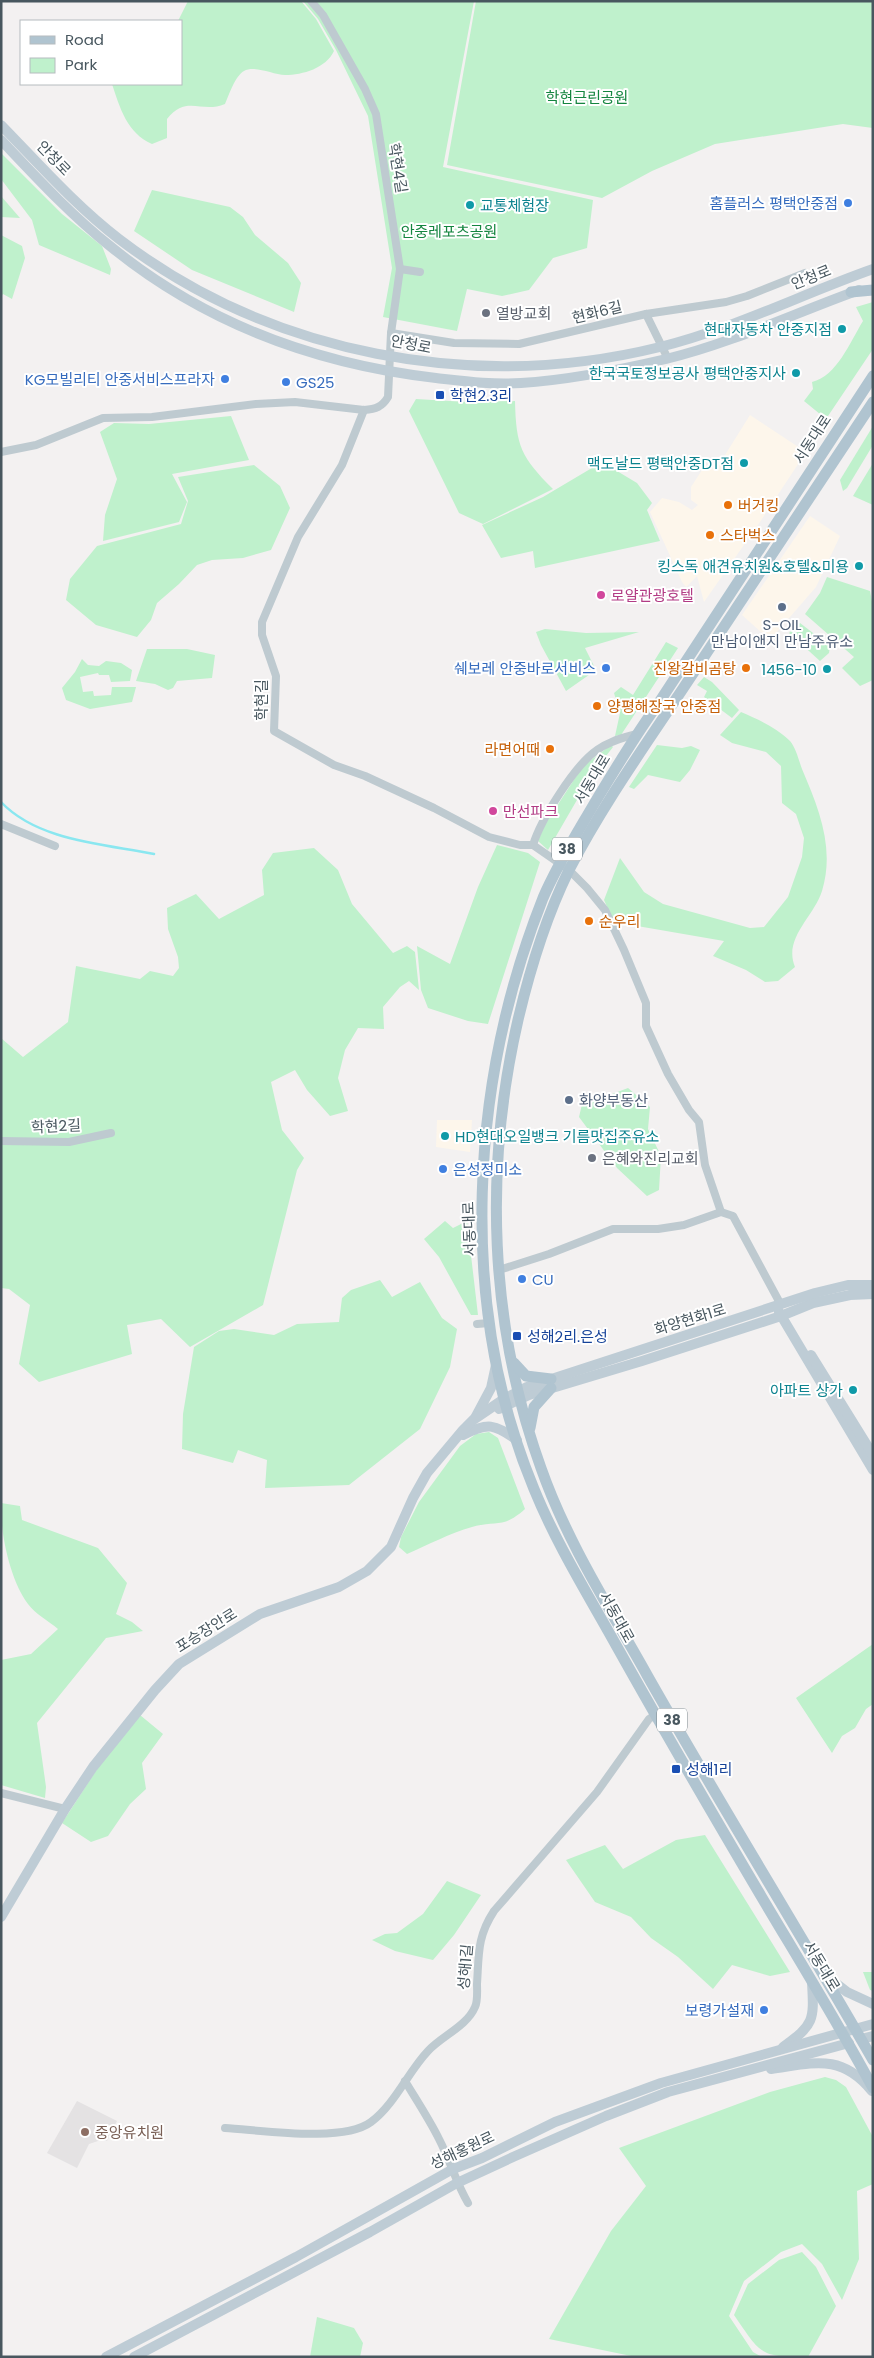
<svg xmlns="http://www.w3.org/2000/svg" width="874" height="2358" viewBox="0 0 874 2358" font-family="Poppins,'Noto Sans KR',sans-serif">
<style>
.commercial{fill:#fdf6eb}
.education{fill:#e4e2e3}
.green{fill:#bff1cc}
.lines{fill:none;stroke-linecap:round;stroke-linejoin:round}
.stream{stroke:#8ae7f0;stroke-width:2.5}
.street{stroke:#becad0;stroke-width:8}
.secondary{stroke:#beccd5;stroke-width:10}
.primary{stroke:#b0c4d0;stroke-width:11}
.shop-dot{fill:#3f7fe0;stroke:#fff;stroke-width:2}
.culture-dot{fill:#0f9aa8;stroke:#fff;stroke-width:2}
.worship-dot{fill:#6b7280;stroke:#fff;stroke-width:2}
.transit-dot{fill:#1a4fb4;stroke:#fff;stroke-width:2}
.food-dot{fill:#e8710a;stroke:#fff;stroke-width:2}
.hotel-dot{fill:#d1479c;stroke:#fff;stroke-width:2}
.service-dot{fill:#5c6f8a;stroke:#fff;stroke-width:2}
.education-dot{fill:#8d6e63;stroke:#fff;stroke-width:2}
.labels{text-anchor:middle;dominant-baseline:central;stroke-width:4;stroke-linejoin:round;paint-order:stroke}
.shield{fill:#fff;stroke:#7f898f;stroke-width:1}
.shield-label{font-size:14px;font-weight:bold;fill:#48575f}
.park-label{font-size:15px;fill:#14853f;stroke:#fff}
.street-label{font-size:15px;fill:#48575f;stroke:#fff}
.shop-label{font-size:15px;fill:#366cbe;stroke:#fff;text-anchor:end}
.culture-label{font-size:15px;fill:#0d838f;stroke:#fff;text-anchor:end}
.worship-label{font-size:15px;fill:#5b616d;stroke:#fff;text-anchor:start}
.transit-label{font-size:15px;fill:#164399;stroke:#fff;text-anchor:start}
.food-label{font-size:15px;fill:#c56008;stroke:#fff;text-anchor:start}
.hotel-label{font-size:15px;fill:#b23c85;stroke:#fff;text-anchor:start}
.service-label{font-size:15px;fill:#4e5e75;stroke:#fff}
.education-label{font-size:15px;fill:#785e54;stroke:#fff;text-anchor:start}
</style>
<rect width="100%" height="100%" fill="#f3f1f1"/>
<g class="commercial">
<path d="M750 415 806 452 760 522 704 602 697 576 686 587 682 582 650 512 662 498 679 502 692 510 698 505 691 500V487L704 467 717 461 720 463Z"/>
<path d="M810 516 840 536 816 587 770 640 742 615Z"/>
<path d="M437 1120H472L470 1152 436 1147Z"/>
</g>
<path class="education" d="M77 2101 117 2121 107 2141 101 2140 89 2144 77 2168 47 2153Z"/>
<g class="green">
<path d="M188 1H301L316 19 334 51C326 68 303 75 285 75 273 75 255 65 244 71 235 76 229 95 225 104 201 114 187 94 167 119V138L152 144C127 133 120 108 112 84H181V21H178Z"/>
<path d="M303 1H474L443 167 593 200 587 248 553 258 529 290 502 296 467 289 457 331 383 317 392 268 368 116 336 50 318 19Z"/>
<path d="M476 1H873V128L843 124 715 144 652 171 602 198 447 165Z"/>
<path d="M1 153 62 214 102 246 111 269 110 275 39 245 32 220 1 179Z"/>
<path d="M152 190 230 207 243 217 255 235 288 263 301 283 294 312 192 270 134 231Z"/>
<path d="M1 196 20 218 1 217Z"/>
<path d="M1 235 22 246 25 258 12 299 3 294 1 297Z"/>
<path d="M873 302V349L826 419 804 401 813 389 812 382C837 376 850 342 863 321L856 307Z"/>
<path d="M416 399 467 402 515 401C516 446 521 457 553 489L483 524 459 513 409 411Z"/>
<path d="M231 416 249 460 172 474 187 502 179 522 103 541 105 515 117 479 100 432 114 423 149 424Z"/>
<path d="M873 426V445L847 488 843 491 840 480Z"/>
<path d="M602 462 637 483 652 503 647 510 660 541 535 568 533 551 501 558 482 525 543 497Z"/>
<path d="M873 463V505L853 496Z"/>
<path d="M254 465 280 486 290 508 271 550 243 558 212 560 197 565 179 584 157 603 151 620 137 637 96 625 66 600 70 579 97 546 181 524 188 501 178 477Z"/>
<path d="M827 577 870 591 873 607V680L860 686 842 668 854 657 805 614 820 593Z"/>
<path d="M800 623 830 646 829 653 820 661 789 633Z"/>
<path d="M545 629 586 633 639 632 585 648 596 670 566 691 541 645 536 632Z"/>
<path d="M666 642 678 648 621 735 615 736 620 713 614 693 621 687 633 695Z"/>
<path d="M147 649H187L215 655 212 678 177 681 173 688 168 690 155 684 136 681Z"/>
<path d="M82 659 88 665 99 666 106 661 121 663 132 670 130 681 111 682 109 675H99L98 673 80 677 83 692 93 691 94 696 111 695 112 687H136L132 702 90 709 66 700 62 688 75 672Z"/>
<path d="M704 677 712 682 739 710 732 718 704 697 707 691 697 685Z"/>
<path d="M741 712C759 720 776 727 790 741 796 748 799 761 802 769 819 809 835 848 822 891 814 917 783 938 795 967L778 981 765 982 746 970 713 956 724 941 614 922 604 900 620 858 644 892 663 904 750 928 764 927 788 897 802 857 804 838 796 814 782 803 781 766 766 752 732 743 720 735Z"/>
<path d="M611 745 613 747 592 774 548 850 538 841 544 826 579 772 587 763Z"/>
<path d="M657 745 682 748 691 746 700 750 690 770 680 782 648 775 634 789 629 787Z"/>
<path d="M497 845 528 853 540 862 488 1024 468 1021 428 1008 421 990 417 946 450 964 478 887Z"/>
<path d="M314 848 338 870 352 904 393 953 407 946 415 952 419 990 409 981 400 987 383 1007 384 1029 358 1028 345 1050 338 1078 348 1111 330 1116 307 1090 295 1070 271 1082 282 1130 304 1158 297 1170 263 1305 190 1347 161 1319 127 1325 132 1354 39 1382 19 1364 30 1305 9 1289 1 1288V1038L23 1057 68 1022 76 966 140 979 150 971 173 976 179 968 178 957 168 929 167 908 196 894 219 919 264 895 262 870 273 853Z"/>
<path d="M628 1088 650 1107 648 1129 661 1156 659 1190 647 1196 617 1168 579 1117 583 1100 607 1096Z"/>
<path d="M445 1221 453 1228 467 1221 478 1315H471L439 1257 424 1239Z"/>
<path d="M380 1280 392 1297 420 1282 442 1318 457 1329 450 1367 420 1429 349 1485 265 1488 267 1460 238 1450 233 1463 182 1449 183 1414 194 1347 219 1331 234 1329 274 1335 297 1324 339 1322 342 1298 351 1290Z"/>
<path d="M489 1432 498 1438 525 1509C503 1529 496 1520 472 1527 450 1533 428 1545 407 1554L399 1547 401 1537 419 1502 460 1446 476 1434Z"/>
<path d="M1 1503 20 1506 22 1520 98 1548 127 1583 116 1614 132 1622 143 1631 106 1638 37 1723 46 1787 45 1798 1 1785V1660L31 1654 58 1629C49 1621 35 1614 28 1604 10 1580 0 1533 1 1503Z"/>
<path d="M873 1644V1704L866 1709 855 1728 842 1736 832 1753 796 1698Z"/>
<path d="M140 1715 163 1734 142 1763 146 1789 130 1804 108 1836 91 1842 62 1823 101 1763Z"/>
<path d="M705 1835 790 1972 770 1976 732 1965 713 1989 678 1957 651 1938 631 1917 595 1902 566 1860 605 1845 623 1869 676 1840Z"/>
<path d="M447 1881 481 1895 454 1935 433 1960 395 1951 372 1940 385 1934 397 1933 423 1914Z"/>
<path d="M863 1972H873V1991L870 1990Z"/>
<path d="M825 2077 836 2080 846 2087 873 2137V2184L857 2191 859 2259 842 2300 822 2264 802 2244 781 2252 744 2281 729 2316 753 2352 762 2357H636L549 2339 611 2231 646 2186 619 2148 770 2092Z"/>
<path d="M802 2252 816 2267 836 2306 808 2357C759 2357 761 2354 734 2315L748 2284 779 2260Z"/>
<path d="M317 2317 354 2328 363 2343 360 2357H310Z"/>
</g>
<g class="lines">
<path class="stream" d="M1 802C38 841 104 844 154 854"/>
<g class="street">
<path d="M400 269 420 272"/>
<path d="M646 314 668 359"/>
<path d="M391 333 454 343 519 344 646 314 726 302 747 296 805 273"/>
<path d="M364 410 342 465 298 537 262 622V635L276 676 274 731 334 765 365 776 434 808 489 837 520 845H533L569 870 587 888 605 910 624 950 646 1003V1026L668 1074 689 1110 699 1122 705 1165 721 1212"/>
<path d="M1 452 36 445 103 418 152 417 256 404 295 402 364 410C376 409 382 407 388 397L391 333 400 269 376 114 365 89 323 15 311 1"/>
<path d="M1 824 55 846"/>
<path d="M533 845C541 819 575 765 597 750 609 741 623 738 636 734"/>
<path d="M1 1141 69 1142 111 1133"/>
<path d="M499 1270 549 1254 613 1229H658L684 1225 721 1212 733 1216 781 1305"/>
<path d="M477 1324 489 1323"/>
<path d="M1 1793 65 1809"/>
<path d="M405 2081C417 2101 429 2119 439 2139 450 2160 456 2183 468 2203"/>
<path d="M225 2128C261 2130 343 2143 371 2122 395 2104 408 2072 428 2051 442 2036 467 2026 475 2007 478 2001 477 1990 477 1984 479 1954 477 1937 494 1911L597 1792 649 1719 655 1715"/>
</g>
<g class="secondary">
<path d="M1 125C39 164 76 206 119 239 271 355 474 393 660 347 733 329 802 294 873 269"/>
<path d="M1 140C36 177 70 214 110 246 204 323 316 364 436 378 463 381 493 385 521 383 570 380 619 370 666 359 732 343 795 313 859 290"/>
<path d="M779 1312 873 1470"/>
<path d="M811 1355 873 1455"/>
<path d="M499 1409 529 1395 642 1361 781 1316 813 1303 850 1295 873 1294"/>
<path d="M475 1418 491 1388 496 1365"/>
<path d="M463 1435C488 1422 494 1424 517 1440"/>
<path d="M1 1917 65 1809 93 1767 155 1690 179 1664 260 1614 339 1587 367 1571 391 1547 413 1498 427 1473 463 1430 473 1420 504 1399 527 1387 815 1293 848 1285H873"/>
<path d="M825 1975 847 1992 873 2004"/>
<path d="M861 2039 873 2036"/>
<path d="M783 2047C815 2024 814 2020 812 1982"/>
<path d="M771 2069C814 2063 841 2053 872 2091"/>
<path d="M106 2357 296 2257 453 2169 482 2158 555 2122 661 2083 873 2024"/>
<path d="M134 2357 370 2232 457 2183 513 2157 606 2116 668 2092 849 2043"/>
</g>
<g class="primary">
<path d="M851 292 873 290"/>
<path d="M873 376 660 701C636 734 615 769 594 804 576 835 557 865 543 898 470 1082 457 1304 534 1489 556 1543 587 1593 616 1645 663 1729 712 1813 761 1896 799 1960 838 2023 873 2088"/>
<path d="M873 402C812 495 750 588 688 681 647 743 603 804 569 870 546 917 530 969 518 1020 484 1168 489 1324 541 1468 567 1542 609 1607 647 1675 720 1804 799 1931 873 2060"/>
<path d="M514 1363 526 1376 551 1379"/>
<path d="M530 1428 534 1407 551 1388"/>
</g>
</g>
<g class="shop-dot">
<circle cx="848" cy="203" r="5"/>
<circle cx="225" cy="379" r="5"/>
<circle cx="286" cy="382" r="5"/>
<circle cx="606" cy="668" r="5"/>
<circle cx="443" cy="1169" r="5"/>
<circle cx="522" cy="1279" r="5"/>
<circle cx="764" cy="2010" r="5"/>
</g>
<g class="culture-dot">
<circle cx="470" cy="205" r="5"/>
<circle cx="842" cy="329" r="5"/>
<circle cx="796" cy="373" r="5"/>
<circle cx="744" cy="463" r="5"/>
<circle cx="859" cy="566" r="5"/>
<circle cx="827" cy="669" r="5"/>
<circle cx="445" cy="1136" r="5"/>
<circle cx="853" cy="1390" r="5"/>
</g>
<g class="worship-dot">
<circle cx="486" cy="313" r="5"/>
<circle cx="592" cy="1158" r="5"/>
</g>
<g class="transit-dot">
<rect x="435" y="390" width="10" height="10" rx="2.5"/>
<rect x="512" y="1331" width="10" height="10" rx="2.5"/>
<rect x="671" y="1764" width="10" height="10" rx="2.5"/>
</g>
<g class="food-dot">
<circle cx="728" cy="505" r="5"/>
<circle cx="710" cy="535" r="5"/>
<circle cx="746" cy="668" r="5"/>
<circle cx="597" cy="706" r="5"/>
<circle cx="550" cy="749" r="5"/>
<circle cx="589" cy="921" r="5"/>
</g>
<g class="hotel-dot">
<circle cx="601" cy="595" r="5"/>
<circle cx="493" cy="811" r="5"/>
</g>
<g class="service-dot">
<circle cx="782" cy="607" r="5"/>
<circle cx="569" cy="1100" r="5"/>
</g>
<circle class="education-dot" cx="85" cy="2132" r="5"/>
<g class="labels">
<g class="shield">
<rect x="552" y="837.5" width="30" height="23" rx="4"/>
<rect x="657" y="1708.5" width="30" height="23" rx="4"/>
</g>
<g class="shield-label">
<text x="567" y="849">38</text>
<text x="672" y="1720">38</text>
</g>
<g class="park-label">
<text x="587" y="97">학현근린공원</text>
<text x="449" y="231">안중레포츠공원</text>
</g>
<g class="street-label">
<text transform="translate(54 158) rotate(46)">안청로</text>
<text transform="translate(398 168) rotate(81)">학현4길</text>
<text transform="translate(811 277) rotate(-22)">안청로</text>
<text transform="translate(597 312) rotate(-14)">현화6길</text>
<text transform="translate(411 344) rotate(11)">안청로</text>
<text transform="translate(812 439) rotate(-57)">서동대로</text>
<text transform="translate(261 700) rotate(-90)">학현길</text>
<text transform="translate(592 779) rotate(-59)">서동대로</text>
<text transform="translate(56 1126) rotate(-3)">학현2길</text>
<text transform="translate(469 1229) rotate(-92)">서동대로</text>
<text transform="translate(690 1319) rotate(-17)">화양현화1로</text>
<text transform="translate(617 1617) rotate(61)">서동대로</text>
<text transform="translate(206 1630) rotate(-32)">포승장안로</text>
<text transform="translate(822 1966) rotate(59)">서동대로</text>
<text transform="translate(465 1967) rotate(-85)">성해1길</text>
<text transform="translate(462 2150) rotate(-25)">성해홍원로</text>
</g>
<g class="shop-label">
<text x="838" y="203">홈플러스 평택안중점</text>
<text x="215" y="379">KG모빌리티 안중서비스프라자</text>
<text x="296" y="382" text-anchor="start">GS25</text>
<text x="596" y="668">쉐보레 안중바로서비스</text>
<text x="453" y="1169" text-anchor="start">은성정미소</text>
<text x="532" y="1279" text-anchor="start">CU</text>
<text x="754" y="2010">보령가설재</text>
</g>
<g class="culture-label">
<text x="480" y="205" text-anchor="start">교통체험장</text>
<text x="832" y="329">현대자동차 안중지점</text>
<text x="786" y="373">한국국토정보공사 평택안중지사</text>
<text x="734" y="463">맥도날드 평택안중DT점</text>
<text x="849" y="566">킹스독 애견유치원&amp;호텔&amp;미용</text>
<text x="817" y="669">1456-10</text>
<text x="455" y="1136" text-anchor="start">HD현대오일뱅크 기름맛집주유소</text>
<text x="843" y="1390">아파트 상가</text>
</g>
<g class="worship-label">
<text x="496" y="313">열방교회</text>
<text x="602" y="1158">은혜와진리교회</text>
</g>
<g class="transit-label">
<text x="450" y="395">학현2.3리</text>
<text x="527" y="1336">성해2리.은성</text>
<text x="686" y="1769">성해1리</text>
</g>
<g class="food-label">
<text x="738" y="505">버거킹</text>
<text x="720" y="535">스타벅스</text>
<text x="736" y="668" text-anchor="end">진왕갈비곰탕</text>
<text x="607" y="706">양평해장국 안중점</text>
<text x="540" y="749" text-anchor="end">라면어때</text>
<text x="599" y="921">순우리</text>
</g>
<g class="hotel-label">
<text x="611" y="595">로얄관광호텔</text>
<text x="503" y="811">만선파크</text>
</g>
<g class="service-label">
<text x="782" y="624">S-OIL<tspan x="782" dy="17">만남이앤지 만남주유소</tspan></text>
<text x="579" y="1100" text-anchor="start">화양부동산</text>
</g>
<g class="education-label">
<text x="95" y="2132">중앙유치원</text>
</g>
</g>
<rect width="874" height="2358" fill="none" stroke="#48575f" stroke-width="5"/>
<rect x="20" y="20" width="162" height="65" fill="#ffffff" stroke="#b6bcbf"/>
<rect x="30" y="36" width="25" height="8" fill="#b0c4d0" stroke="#b6bcbf"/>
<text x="65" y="45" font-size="15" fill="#48575f">Road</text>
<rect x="30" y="58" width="25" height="15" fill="#bff1cc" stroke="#b6bcbf"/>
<text x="65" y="70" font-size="15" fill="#48575f">Park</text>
</svg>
